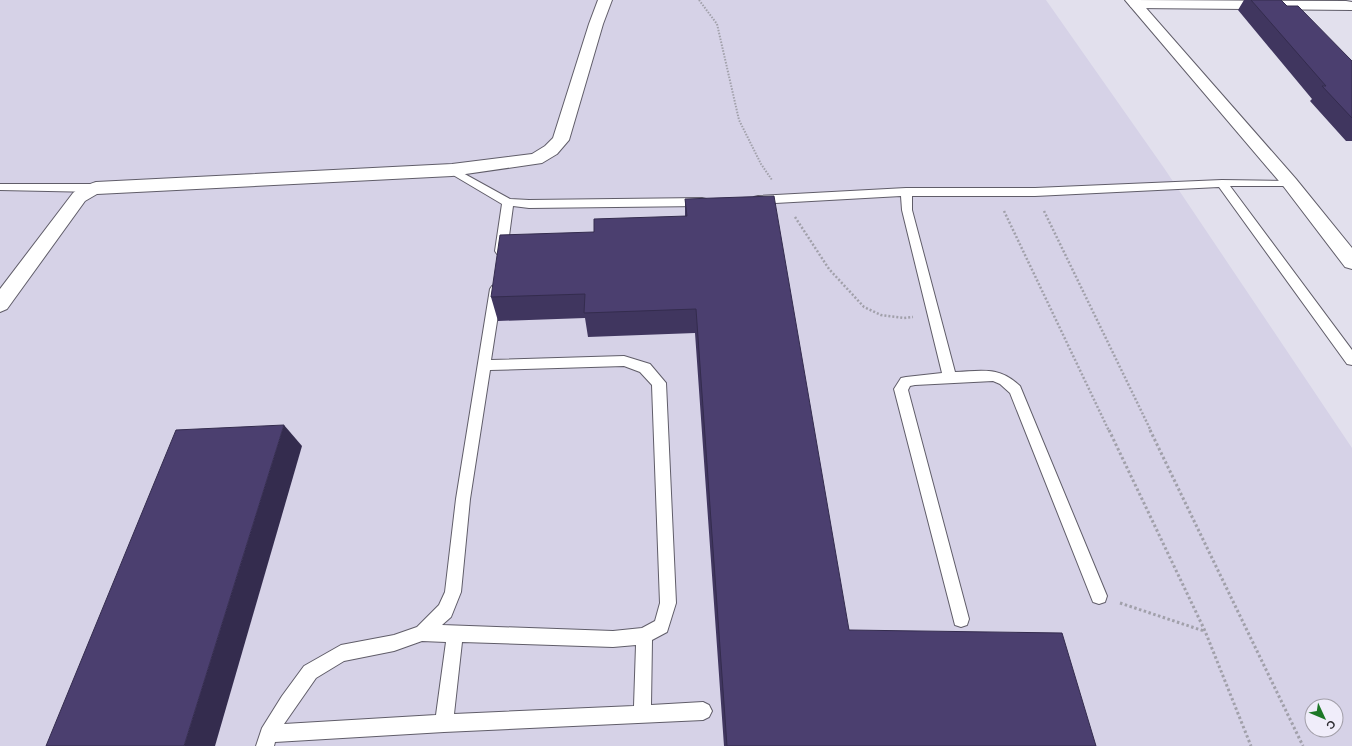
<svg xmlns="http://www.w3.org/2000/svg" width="1352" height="746" viewBox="0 0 1352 746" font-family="'Work Sans',sans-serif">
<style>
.built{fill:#d6d2e7;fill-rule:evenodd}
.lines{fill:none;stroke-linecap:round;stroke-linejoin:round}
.lane-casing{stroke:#605d69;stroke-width:2}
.street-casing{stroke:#605d69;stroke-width:2}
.secondary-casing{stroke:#605d69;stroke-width:2}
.path-far2{stroke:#a1a0aa;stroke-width:2;stroke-dasharray:1.5 1.5;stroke-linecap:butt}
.path-far1{stroke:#a1a0aa;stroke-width:2.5;stroke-dasharray:2 2;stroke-linecap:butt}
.path{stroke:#a1a0aa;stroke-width:3;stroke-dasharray:2.5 2.5;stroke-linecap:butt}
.lane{fill:#fff;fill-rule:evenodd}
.street{fill:#fff;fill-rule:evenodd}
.secondary{fill:#fff;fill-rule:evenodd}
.wall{fill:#40365f}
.shaded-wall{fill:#342c4e}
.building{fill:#4b3f6f;stroke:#342c4e}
</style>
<rect width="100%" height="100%" fill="#e2e0ed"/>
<path class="built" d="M0 0H1046L1164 168 1352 448V746H0ZM1312 706H1336V730H1312Z"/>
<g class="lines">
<g class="lane-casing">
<g id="lane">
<path d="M452 167 510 199 529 200 702 198 706 199 707 202 706 205 702 206 529 208 513 206 507 251 505 254H497L495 251 502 204 448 172 447 170Z"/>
<path d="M1222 180 1294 181 1295 183 1290 186H1230L1352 350V365L1347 364 1219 187 1035 196H912V210L955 372C982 371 999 366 1020 386L1107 596 1105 602 1099 604 1093 602 1010 393 1000 384 993 381 915 385 910 386 908 390 969 619 967 625 961 627 955 625 894 389 901 378 906 377 942 373 902 210 901 196 758 204 754 203 753 200 754 197 758 196 906 188H1035Z"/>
<path d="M0 184H96L100 186 101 188 100 190 96 192 0 190Z"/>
<path d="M496 285 500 286 502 289 491 360 624 356 650 364 666 383 676 603 667 632 652 640 651 705 703 702 709 705 712 711 709 717 703 720 444 732 275 742 274 746H256L262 728 282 696 304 666 341 645 394 635 417 627 439 605 445 592 456 499 490 289 492 286ZM624 366 640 372 652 385 660 603 655 621 642 628 613 631 442 625 451 617 461 592 470 499 490 370ZM422 641 446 642 436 715 284 724 316 678 344 661 394 651ZM462 642 613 647 636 645 634 706 454 714Z"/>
</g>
</g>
<g class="street-casing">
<g id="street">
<path d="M598 0H612L603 24 569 140 557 154 542 163 452 176 97 194 85 201 7 309 0 312V289L73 193C80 187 87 185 96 182L452 164 532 154 545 146 553 138 589 24Z"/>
<path d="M1135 0 1346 1 1352 2V10L1136 8 1131 7 1129 4 1131 1Z"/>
</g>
</g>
<g class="secondary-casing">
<path id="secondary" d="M1125 0H1139L1296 179 1352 248V269L1345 267 1284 187Z"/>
</g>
<path class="path-far2" d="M699 0 717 24 739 120 761 164 772 180"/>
<g class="path-far1">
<path d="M1004 211 1109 431"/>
<path d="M1044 211 1151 431"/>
<path d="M795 217 829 269 864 307 881 315 904 318 913 317"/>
</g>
<g class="path">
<path d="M1109 430 1205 631 1251 746"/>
<path d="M1150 430 1303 746"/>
<path d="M1120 603 1204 631"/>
</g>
<use href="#lane" class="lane"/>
<use href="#street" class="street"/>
<use href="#secondary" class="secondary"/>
</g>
<g class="wall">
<path d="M1244 0H1281L1287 6 1352 61V141H1346L1310 101 1312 99 1238 10Z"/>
<path d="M685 199 849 630 1096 746H724L695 333 588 337 585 318 498 321 491 297 594 232 685 216Z"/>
</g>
<path class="shaded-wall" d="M284 425 302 446 215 746H184Z"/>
<g class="building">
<path d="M1251 0H1281L1287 6H1298L1352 61V118L1322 86H1326Z"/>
<path d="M774 196 849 630 1062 633 1096 746H727L696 309 584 313 585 294 491 297 500 235 594 232V219L687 216 685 199Z"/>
<path d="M284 425 184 746H46L176 430Z"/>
</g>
<g transform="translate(1324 718) rotate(134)"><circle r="19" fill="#f0edfa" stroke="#a29fa9"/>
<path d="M0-3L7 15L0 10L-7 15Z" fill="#1c7726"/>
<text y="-6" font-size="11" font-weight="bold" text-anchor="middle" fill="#2c2b30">С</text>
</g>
</svg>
